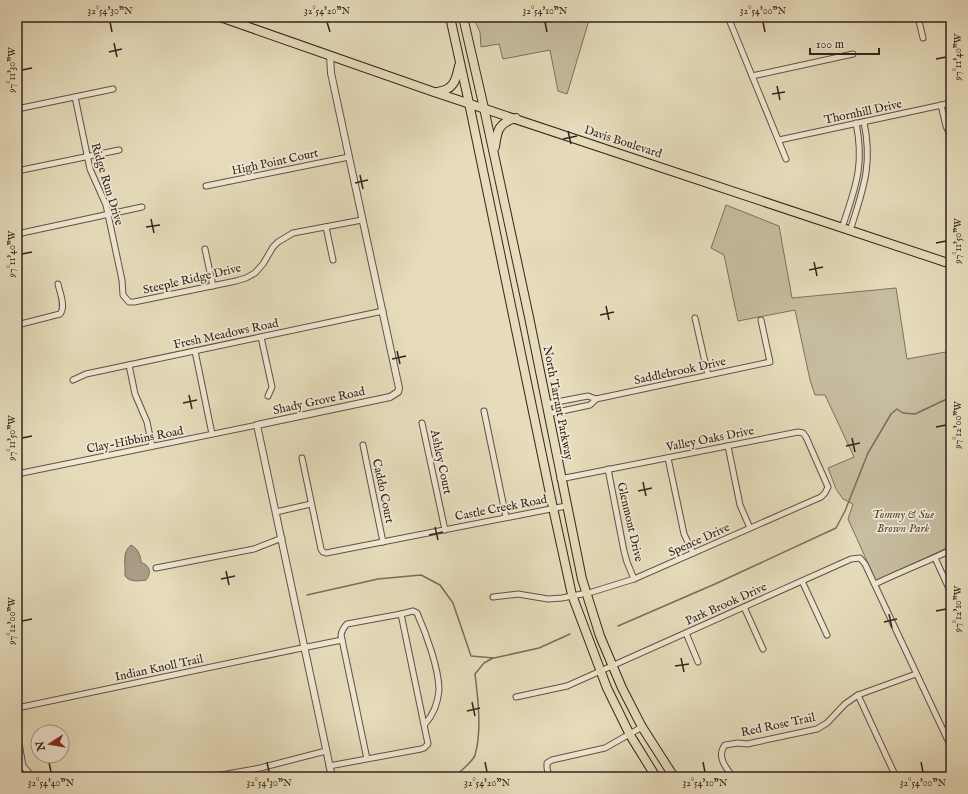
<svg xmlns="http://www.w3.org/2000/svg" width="968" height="794" viewBox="0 0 968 794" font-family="'IM FELL English',serif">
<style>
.green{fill:#c7bda0;stroke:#7c7060}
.water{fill:#a99d86;stroke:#796d5d}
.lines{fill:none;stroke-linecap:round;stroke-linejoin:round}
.stream{stroke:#796d5d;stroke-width:1.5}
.minor-casing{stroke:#5f5246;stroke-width:7}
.tertiary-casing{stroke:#5f5246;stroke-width:8}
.primary-casing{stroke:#32241f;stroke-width:10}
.minor{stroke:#efe8d3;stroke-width:5}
.tertiary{stroke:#efe8d3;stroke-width:6}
.primary{stroke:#e6dcbb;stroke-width:8}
.ticks{fill:none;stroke:#32241f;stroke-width:1.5}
.labels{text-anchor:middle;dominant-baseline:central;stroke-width:3.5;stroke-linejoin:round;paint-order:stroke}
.street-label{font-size:12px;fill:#32241f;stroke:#efe8d3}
.park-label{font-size:12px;font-style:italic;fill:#574a3f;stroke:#efe8d3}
.neatline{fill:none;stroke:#32241f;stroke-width:1.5}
.ticks-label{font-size:10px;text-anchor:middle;fill:#32241f}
</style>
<rect width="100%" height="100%" fill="#e6dcbb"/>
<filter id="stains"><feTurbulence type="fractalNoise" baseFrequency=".005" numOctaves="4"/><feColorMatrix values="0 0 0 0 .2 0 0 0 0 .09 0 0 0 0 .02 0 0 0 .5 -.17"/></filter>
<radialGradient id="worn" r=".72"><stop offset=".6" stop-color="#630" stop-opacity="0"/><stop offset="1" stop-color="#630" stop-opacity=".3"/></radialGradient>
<g class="green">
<path d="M473 17H590L567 94 558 91 550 50 503 59 499 44 481 47 480 32Z"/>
<path d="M726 205 779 226 792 298 896 288 907 359 951 351V546L876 581 848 519 853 504 843 499 836 489 828 468 854 457 825 395H815L810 380 795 310 738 321 724 255 711 248Z"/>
</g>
<path class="water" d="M131 545C137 548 141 555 141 562 142 563 145 564 146 565 151 569 150 576 146 580 141 581 131 582 127 578 124 576 125 572 125 569 125 559 123 552 131 545Z"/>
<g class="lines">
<g class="stream">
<path d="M307 595 378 579 421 575 440 585 453 603 471 656 494 658 539 648 570 634"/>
<path d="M618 626 715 584 836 528 845 511 868 453 891 414 897 409 903 413 915 414 951 397"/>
<path d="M453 777C458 774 474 760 475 755 482 732 478 698 475 674L484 663 493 658"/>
</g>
<g class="minor-casing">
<g id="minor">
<path d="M728 17 786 159"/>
<path d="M918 17 923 38"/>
<path d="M752 76 853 54"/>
<path d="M75 97 90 169 106 205 122 280 123 295 129 302H134L236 281 246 278 255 273 263 264 273 247 278 242 293 233 362 220"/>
<path d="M941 105 946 126 951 137"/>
<path d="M17 109 113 89"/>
<path d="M779 140 951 103"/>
<path d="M17 171 119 150"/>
<path d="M206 186 349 157"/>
<path d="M326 227 333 260"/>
<path d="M842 228C855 188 865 166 856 123"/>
<path d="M850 231C863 189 873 166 864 122"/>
<path d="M17 234 142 207"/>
<path d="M205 249 213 286"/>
<path d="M695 318 708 375"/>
<path d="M17 325 60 314C66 307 60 293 58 284"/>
<path d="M261 337 272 387 268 396"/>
<path d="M195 351 212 434"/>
<path d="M129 365 135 394 147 422 152 446"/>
<path d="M73 380 86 374 383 311"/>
<path d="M546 404 588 396 596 399 770 362 761 320"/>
<path d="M484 411 506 517"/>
<path d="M548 414 590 405 596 399"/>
<path d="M422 423 445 530"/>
<path d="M363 445 383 542"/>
<path d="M728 446 740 505 750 528"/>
<path d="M302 458 321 549 323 552 326 553 566 506"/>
<path d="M668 458 684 534 693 553"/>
<path d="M608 469 624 551 627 562 634 579"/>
<path d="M17 474 257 425"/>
<path d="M276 512 311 504"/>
<path d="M935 558 951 593"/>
<path d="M156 568 254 549 282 538"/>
<path d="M802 581 827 635"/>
<path d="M875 584C900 572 926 562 951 550"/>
<path d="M493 597 518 594 548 599 562 598 592 592 634 579 821 497 825 493 828 487 806 437 803 433 798 432 560 479"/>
<path d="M744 607 763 649"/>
<path d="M401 614 413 611 417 613C426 633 439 669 439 690 438 702 433 715 425 724"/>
<path d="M686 633 698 662"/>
<path d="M858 695 896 777"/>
<path d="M516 697 567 686 851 559 860 558 865 564 951 747"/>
<path d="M17 708 297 649 342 640"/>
<path d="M17 732 23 766 30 774 31 777"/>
<path d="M329 766 421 749 424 748 428 744 401 614 347 624C344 627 342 630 341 635L367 759"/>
<path d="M210 777 260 768 326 751"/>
<path d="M549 777 547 768V763L552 760 605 748 642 727"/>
<path d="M733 777C726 768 716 756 725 745L738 743 747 744 817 729 827 723 845 704 858 695 916 674"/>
</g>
</g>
<g class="tertiary-casing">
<path id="tertiary" d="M330 55 331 73 349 157 399 388 398 392 390 397 257 425 332 777"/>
</g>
<g class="primary-casing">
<g id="primary">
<path d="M220 17 434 92 951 264"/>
<path d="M450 17 469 103 553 508 572 595 607 688 630 735 656 777"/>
<path d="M463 17 484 108 529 317 582 579 600 636 622 688 642 727 674 777"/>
<path d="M437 92C454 90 456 80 459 66"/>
<path d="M495 147C497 131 498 123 516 118"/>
</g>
</g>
<use href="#minor" class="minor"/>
<use href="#tertiary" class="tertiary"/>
<use href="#primary" class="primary"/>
</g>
<path class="ticks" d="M110 22 112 32M327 22 330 32M545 22 547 32M763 22 765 32M114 43 117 57M109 52 122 49M936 59 946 57M22 70 32 68M777 86 780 100M772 94 785 92M568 131 571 144M563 139 577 136M360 175 363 189M355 183 368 180M151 219 154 233M146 227 160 225M936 243 946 241M22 254 32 252M814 262 817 276M809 270 823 267M606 306 609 320M600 315 614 312M397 351 400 364M392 359 406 356M189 395 192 409M183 403 197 400M936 427 946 425M22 438 32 436M852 438 855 452M846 446 860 443M643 482 646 496M638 491 652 488M435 527 438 540M429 535 443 532M226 571 229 585M221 579 235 576M936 611 946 609M889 614 892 628M22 621 32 619M884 622 897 619M681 658 684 672M675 666 689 664M472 702 475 716M467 711 480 708M49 762 51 772M267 762 269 772M485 762 487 772M703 762 705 772M921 762 923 772"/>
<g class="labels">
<g class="street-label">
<text transform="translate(863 112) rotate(-12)">Thornhill Drive</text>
<text transform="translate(623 142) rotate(18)">Davis Boulevard</text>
<text transform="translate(275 162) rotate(-12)">High Point Court</text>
<text transform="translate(107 184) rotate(73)">Ridge Run Drive</text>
<text transform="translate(192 279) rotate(-13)">Steeple Ridge Drive</text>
<text transform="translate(226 334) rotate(-12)">Fresh Meadows Road</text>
<text transform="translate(680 371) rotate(-12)">Saddlebrook Drive</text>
<text transform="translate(319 401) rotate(-12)">Shady Grove Road</text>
<text transform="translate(558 403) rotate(79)">North Tarrant Parkway</text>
<text transform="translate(710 439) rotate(-11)">Valley Oaks Drive</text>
<text transform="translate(135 440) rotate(-11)">Clay-Hibbins Road</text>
<text transform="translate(441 462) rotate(78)">Ashley Court</text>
<text transform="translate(383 491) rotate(78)">Caddo Court</text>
<text transform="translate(501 508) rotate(-11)">Castle Creek Road</text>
<text transform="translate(630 522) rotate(77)">Glenmont Drive</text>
<text transform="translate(699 540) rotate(-24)">Spence Drive</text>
<text transform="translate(726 604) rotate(-24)">Park Brook Drive</text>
<text transform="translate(159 668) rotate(-12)">Indian Knoll Trail</text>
<text transform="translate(778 725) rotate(-12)">Red Rose Trail</text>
</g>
<g class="park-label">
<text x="903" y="514">Tommy &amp; Sue<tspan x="903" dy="14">Brown Park</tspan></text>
</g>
</g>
<rect width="968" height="794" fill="none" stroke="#e6dcbb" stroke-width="44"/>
<g transform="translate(50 744) rotate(258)"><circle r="19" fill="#efe8d3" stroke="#a39a8b"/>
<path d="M0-3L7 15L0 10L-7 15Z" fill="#8f2418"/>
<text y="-6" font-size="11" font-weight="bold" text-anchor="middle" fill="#32241f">N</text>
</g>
<path d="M810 48v6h69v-6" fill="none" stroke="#32241f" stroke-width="2"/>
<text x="816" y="48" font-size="12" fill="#32241f" stroke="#efe8d3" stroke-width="3" paint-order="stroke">100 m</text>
<rect x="22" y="22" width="924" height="750" class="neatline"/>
<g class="ticks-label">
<text x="110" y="14">32°54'30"N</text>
<text x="327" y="14">32°54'20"N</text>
<text x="545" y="14">32°54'10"N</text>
<text x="763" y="14">32°54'00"N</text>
<text transform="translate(957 57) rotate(-90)" y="4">97°11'40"W</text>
<text transform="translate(11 70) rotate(-90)" y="4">97°11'30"W</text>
<text transform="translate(957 241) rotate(-90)" y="4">97°11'50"W</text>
<text transform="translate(11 254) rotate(-90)" y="4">97°11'40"W</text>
<text transform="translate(957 425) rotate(-90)" y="4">97°12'00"W</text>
<text transform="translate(11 438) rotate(-90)" y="4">97°11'50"W</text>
<text transform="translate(957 609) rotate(-90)" y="4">97°12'10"W</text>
<text transform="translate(11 621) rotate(-90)" y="4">97°12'00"W</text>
<text x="51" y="786">32°54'40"N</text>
<text x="269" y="786">32°54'30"N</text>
<text x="487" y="786">32°54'20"N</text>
<text x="705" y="786">32°54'10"N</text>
<text x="923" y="786">32°54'00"N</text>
</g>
<rect width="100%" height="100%" filter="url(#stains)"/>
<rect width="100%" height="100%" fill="url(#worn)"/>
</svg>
